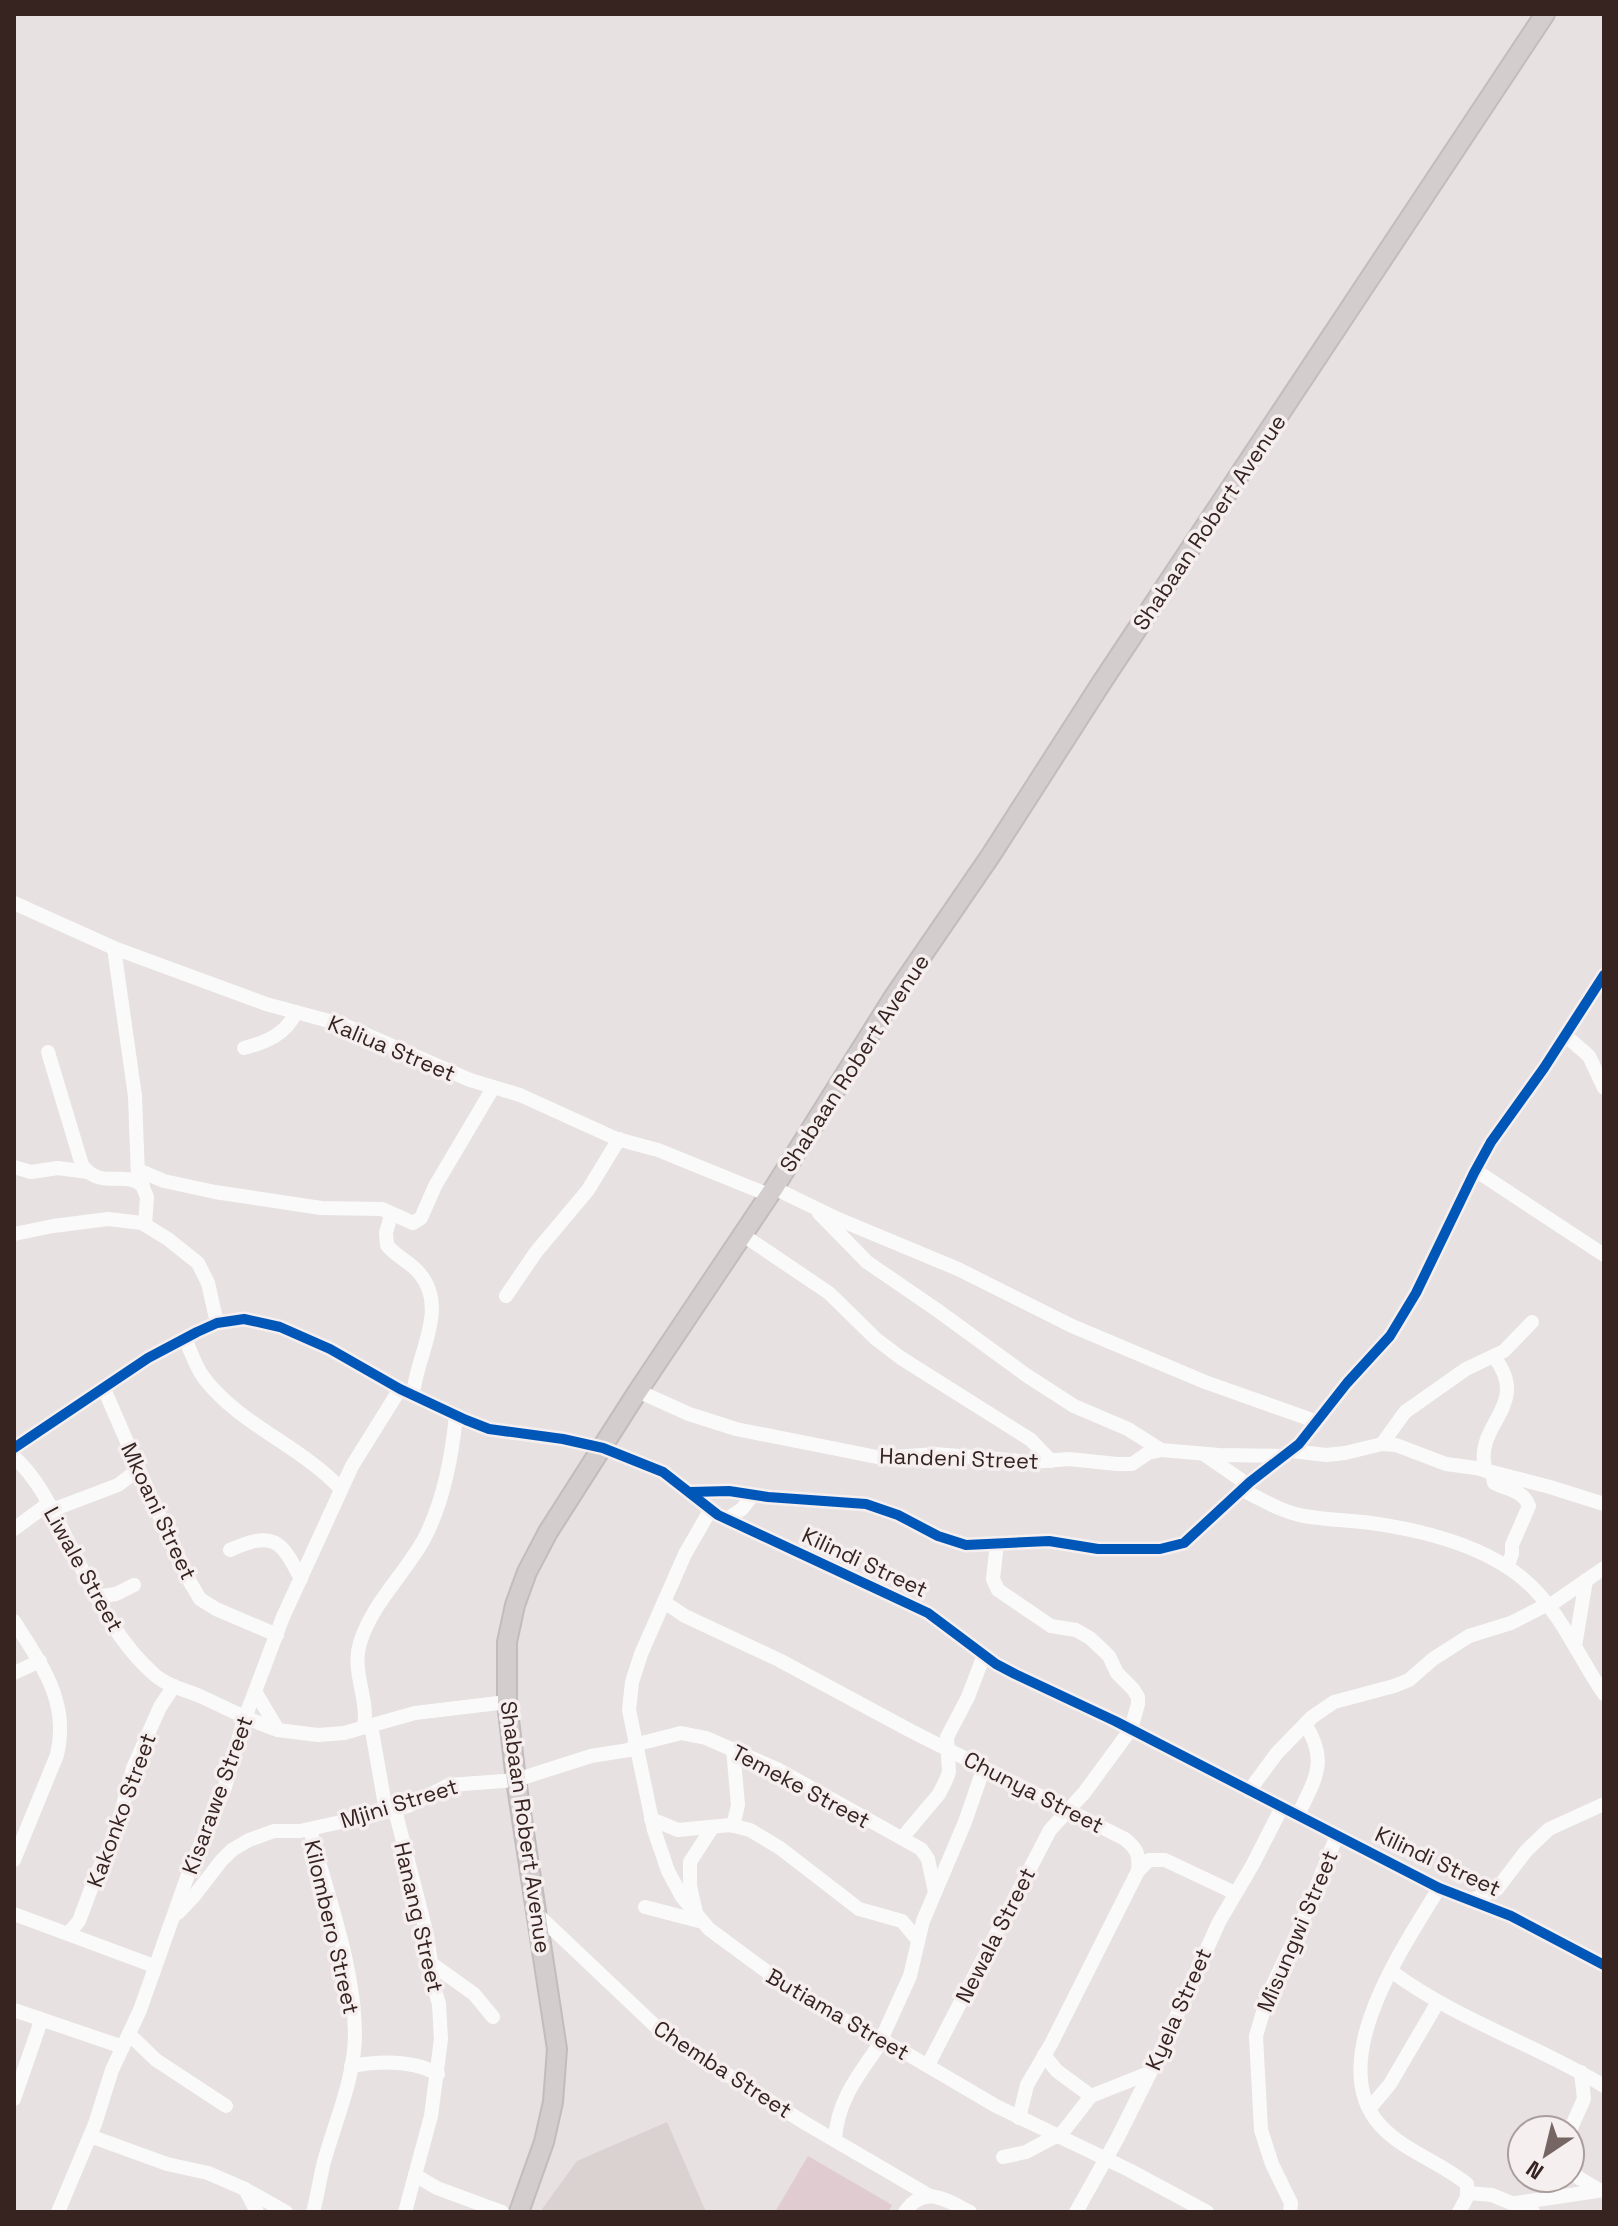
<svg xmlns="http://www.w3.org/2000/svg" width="1618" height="2226" viewBox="0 0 1618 2226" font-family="'Space Grotesk',sans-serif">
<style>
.built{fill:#dad1d1}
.green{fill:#dfcbd0}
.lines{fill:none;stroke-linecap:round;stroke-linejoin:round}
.major-casing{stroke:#c3bcbc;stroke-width:22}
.minor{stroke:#fbfafa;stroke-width:14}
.major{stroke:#d3cdcd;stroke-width:18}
.cycleway-casing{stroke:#f6efef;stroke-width:15}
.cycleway{stroke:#0057b8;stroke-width:10}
.labels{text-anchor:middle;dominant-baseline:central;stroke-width:7;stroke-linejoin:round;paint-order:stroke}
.street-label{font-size:22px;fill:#372421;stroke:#f6efef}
</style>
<rect width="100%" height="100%" fill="#e7e1e1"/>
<path class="built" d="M667 2122 706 2212H540L577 2161Z"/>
<path class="green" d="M808 2156 892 2205 888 2212H775Z"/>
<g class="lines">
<g class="major-casing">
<path id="major" d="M519 2212 544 2142 553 2102 557 2049 516 1780 507 1702V1642L515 1605 527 1572 548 1532 638 1391 774 1188 893 998 991 855 1102 682 1545 14"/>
</g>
<g class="minor">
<path d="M14 903 114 948 266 1004 344 1025 470 1080 520 1095 617 1139 658 1150 769 1195"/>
<path d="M114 948 135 1096 138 1176 147 1197 145 1225"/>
<path d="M1566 1036 1589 1056 1604 1088"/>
<path d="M244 1048C267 1042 286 1034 296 1012"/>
<path d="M48 1052 82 1165C102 1191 123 1169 143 1186"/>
<path d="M14 1167 31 1172 58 1168 88 1172"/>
<path d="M138 1170 164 1181 215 1192 321 1208 382 1209 413 1223 421 1218 435 1186 493 1088"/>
<path d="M1475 1170 1604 1255"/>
<path d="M774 1188 838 1219 958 1269 1072 1326 1205 1382 1315 1421"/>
<path d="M819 1213 867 1262 937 1310 1026 1375 1074 1406 1128 1429 1161 1450"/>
<path d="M391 1215 386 1233 387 1245C396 1257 411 1262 420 1274 449 1309 416 1356 413 1395"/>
<path d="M14 1234 53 1226 108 1219 142 1223 168 1239 198 1263 208 1283 217 1323"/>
<path d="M743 1235 829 1293 876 1339 901 1358 1031 1440 1051 1461"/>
<path d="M506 1296 536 1252 588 1190 619 1139"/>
<path d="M185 1338C191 1352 195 1366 204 1378 240 1425 301 1446 341 1489"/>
<path d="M104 1389 154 1504 190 1582 200 1599 216 1609 277 1635"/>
<path d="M638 1391 689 1414 736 1429 882 1458 935 1454 1032 1462 1069 1459 1117 1464H1132L1148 1453 1161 1450 1219 1455 1285 1456"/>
<path d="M1382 1444 1405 1412 1466 1369 1504 1351 1532 1322"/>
<path d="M14 1448 148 1358 197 1332 217 1323 244 1319 280 1327 330 1349 400 1389 466 1420 489 1429 563 1439 603 1448 663 1472 718 1515 928 1613 996 1664 1015 1674 1115 1721 1439 1888 1511 1916 1604 1965"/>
<path d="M1292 1451 1326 1455 1345 1453 1382 1444 1396 1445 1446 1464 1476 1468 1550 1487 1604 1504"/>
<path d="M1205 1455 1247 1484"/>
<path d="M14 1457C41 1481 56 1518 72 1549 94 1594 117 1643 156 1676 168 1686 185 1690 200 1696 226 1708 250 1721 278 1730"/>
<path d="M1486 1471C1471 1425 1533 1406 1494 1357"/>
<path d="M1492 1472 1494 1483C1508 1490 1523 1490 1529 1506L1512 1545V1554L1507 1567"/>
<path d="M1242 1490C1262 1499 1281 1512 1304 1516 1326 1520 1348 1520 1371 1523 1428 1531 1497 1548 1537 1592 1565 1622 1581 1661 1604 1694"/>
<path d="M690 1492 729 1491 768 1497 866 1504 898 1515 938 1536 966 1545 1049 1541 1098 1549H1160L1184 1543 1250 1482 1299 1444 1347 1383 1390 1336 1416 1293 1474 1173 1491 1142 1544 1068 1604 975"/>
<path d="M711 1509 685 1554 641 1654 632 1682 629 1710 654 1830 668 1871 682 1897 709 1929 801 1997 904 2052 996 2106 1129 2170 1207 2212"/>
<path d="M52 1510 118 1485 139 1469"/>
<path d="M727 1519 742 1509 753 1495"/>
<path d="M14 1529 48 1504"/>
<path d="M230 1550C273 1531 281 1539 301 1579"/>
<path d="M96 1597 116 1594 134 1585"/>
<path d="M664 1602 685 1616 779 1660 911 1731 1125 1839C1137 1849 1140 1855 1138 1871L1051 2044 1027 2085 1019 2118"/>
<path d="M1549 1606 1604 1568"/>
<path d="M14 1621C41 1664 70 1702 57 1755L14 1860"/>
<path d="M1575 1646 1586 1580"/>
<path d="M14 1673 40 1661"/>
<path d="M256 1693 278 1730 318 1735 344 1733 415 1713 507 1702"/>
<path d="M371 1725 386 1811"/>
<path d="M364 1727C369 1698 351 1671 360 1643 372 1603 405 1574 424 1539 444 1501 452 1457 456 1415"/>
<path d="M634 1745 681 1733 706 1738 779 1770 921 1849 928 1859 935 1892"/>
<path d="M733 1749 738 1805 733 1826"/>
<path d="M1249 1791 1277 1753 1312 1717 1334 1702 1394 1686 1409 1680 1433 1659 1469 1636 1511 1623 1548 1604"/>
<path d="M395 1810 427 1935 434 1987 439 2004 441 2039 431 2116 405 2212"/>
<path d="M1298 1815C1315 1779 1329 1761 1305 1724"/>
<path d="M651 1819 678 1830 730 1825 750 1830 780 1848 859 1909 902 1921 917 1939"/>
<path d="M310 1829C327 1895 354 1964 355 2033 355 2076 337 2117 325 2158 320 2176 318 2194 313 2212"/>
<path d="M902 1838 939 1794 946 1780 949 1772 947 1737 968 1697 984 1655"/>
<path d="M1138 1871 1149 1860H1165L1235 1893"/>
<path d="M1439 1888C1405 1945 1323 2061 1380 2125 1402 2150 1440 2162 1467 2184V2197L1459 2212"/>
<path d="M1470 1901 1497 1889 1526 1851 1549 1829 1604 1804"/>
<path d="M645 1907 699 1921"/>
<path d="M178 1913 194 1896 221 1861 232 1850 249 1840 274 1831H300L395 1810 410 1805 449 1785 516 1780 591 1756 635 1749"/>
<path d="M696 1913 690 1886V1862L712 1828"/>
<path d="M14 1914 154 1966"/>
<path d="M537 1914 667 2037 805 2123 930 2196"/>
<path d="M68 1934 79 1921 97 1873 114 1839 133 1768 160 1707 174 1686"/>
<path d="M432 1964 474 1994 493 2017"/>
<path d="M1391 1971C1457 2020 1535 2044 1604 2086"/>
<path d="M14 2010 123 2047"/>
<path d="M129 2034 156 2060 226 2106"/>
<path d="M881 2040 910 1976 923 1921 965 1822 984 1767"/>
<path d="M1044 2055 1057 2071 1091 2096"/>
<path d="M928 2065 1050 1830 1084 1793 1131 1729 1138 1704V1697L1133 1689 1117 1673 1109 1656 1090 1638 1076 1630 1051 1626 998 1590 993 1579 997 1543"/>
<path d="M351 2066C379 2061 413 2060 438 2074"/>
<path d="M14 2099 41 2021"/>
<path d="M1370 2108 1390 2084 1438 2002"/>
<path d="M1570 2130 1584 2099 1581 2072"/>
<path d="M90 2136 167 2164 208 2173 245 2189 286 2212"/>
<path d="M1059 2137 1091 2096 1149 2073"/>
<path d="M835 2140C837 2100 860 2073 882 2041"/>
<path d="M1003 2157 1026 2152 1056 2136"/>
<path d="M1570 2168 1579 2178 1599 2190"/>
<path d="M415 2175 437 2188 502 2212"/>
<path d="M245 2189 257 2212"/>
<path d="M1468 2193 1492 2195 1533 2212"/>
<path d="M1516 2203 1604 2190"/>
<path d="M58 2212 95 2124 112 2070 140 2010 190 1869 225 1787 243 1723 283 1617 352 1466 400 1389"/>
<path d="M905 2212C924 2184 946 2200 970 2212"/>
<path d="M1076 2212 1117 2139 1159 2055 1219 1922 1253 1864 1282 1807"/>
<path d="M1290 2212 1291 2203 1272 2164 1261 2130 1256 2036 1268 1995 1301 1925 1337 1835"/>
</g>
<use href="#major" class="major"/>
<g class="cycleway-casing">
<g id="cycleway">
<path d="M14 1448 148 1358 197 1332 217 1323 244 1319 280 1327 330 1349 400 1389 466 1420 489 1429 563 1439 603 1448 663 1472 718 1515 928 1613 996 1664 1015 1674 1115 1721 1439 1888 1511 1916 1604 1965"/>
<path d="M690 1492 729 1491 768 1497 866 1504 898 1515 938 1536 966 1545 1049 1541 1098 1549H1160L1184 1543 1250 1482 1299 1444 1347 1383 1390 1336 1416 1293 1474 1173 1491 1142 1544 1068 1604 975"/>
</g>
</g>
<use href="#cycleway" class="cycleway"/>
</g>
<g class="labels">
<g class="street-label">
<text transform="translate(1209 522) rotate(-56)">Shabaan Robert Avenue</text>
<text transform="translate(392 1048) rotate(23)">Kaliua Street</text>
<text transform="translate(854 1063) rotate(-57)">Shabaan Robert Avenue</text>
<text transform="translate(959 1458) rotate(2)">Handeni Street</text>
<text transform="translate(159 1511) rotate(65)">Mkoani Street</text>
<text transform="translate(865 1562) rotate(25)">Kilindi Street</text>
<text transform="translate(84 1569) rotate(61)">Liwale Street</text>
<text transform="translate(801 1786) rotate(28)">Temeke Street</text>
<text transform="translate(1034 1792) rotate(27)">Chunya Street</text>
<text transform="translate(217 1795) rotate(-70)">Kisarawe Street</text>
<text transform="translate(399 1803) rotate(-17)">Mjini Street</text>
<text transform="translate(121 1810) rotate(-70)">Kakonko Street</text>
<text transform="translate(526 1827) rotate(82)">Shabaan Robert Avenue</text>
<text transform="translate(1438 1861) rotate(25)">Kilindi Street</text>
<text transform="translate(419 1917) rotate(77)">Hanang Street</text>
<text transform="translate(332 1927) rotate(77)">Kilombero Street</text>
<text transform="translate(1297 1931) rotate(-67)">Misungwi Street</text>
<text transform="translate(995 1935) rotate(-63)">Newala Street</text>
<text transform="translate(1178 2009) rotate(-66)">Kyela Street</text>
<text transform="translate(838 2014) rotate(30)">Butiama Street</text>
<text transform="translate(723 2069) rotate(33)">Chemba Street</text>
</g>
</g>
<rect width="1618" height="2226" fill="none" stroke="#372421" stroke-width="32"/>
<g transform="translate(1546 2154) rotate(215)"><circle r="38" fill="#f6efef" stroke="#aa9e9d" stroke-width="2"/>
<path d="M0-6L14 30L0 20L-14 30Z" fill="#756664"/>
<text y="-12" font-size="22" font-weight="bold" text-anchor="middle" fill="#372421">N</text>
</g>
</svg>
